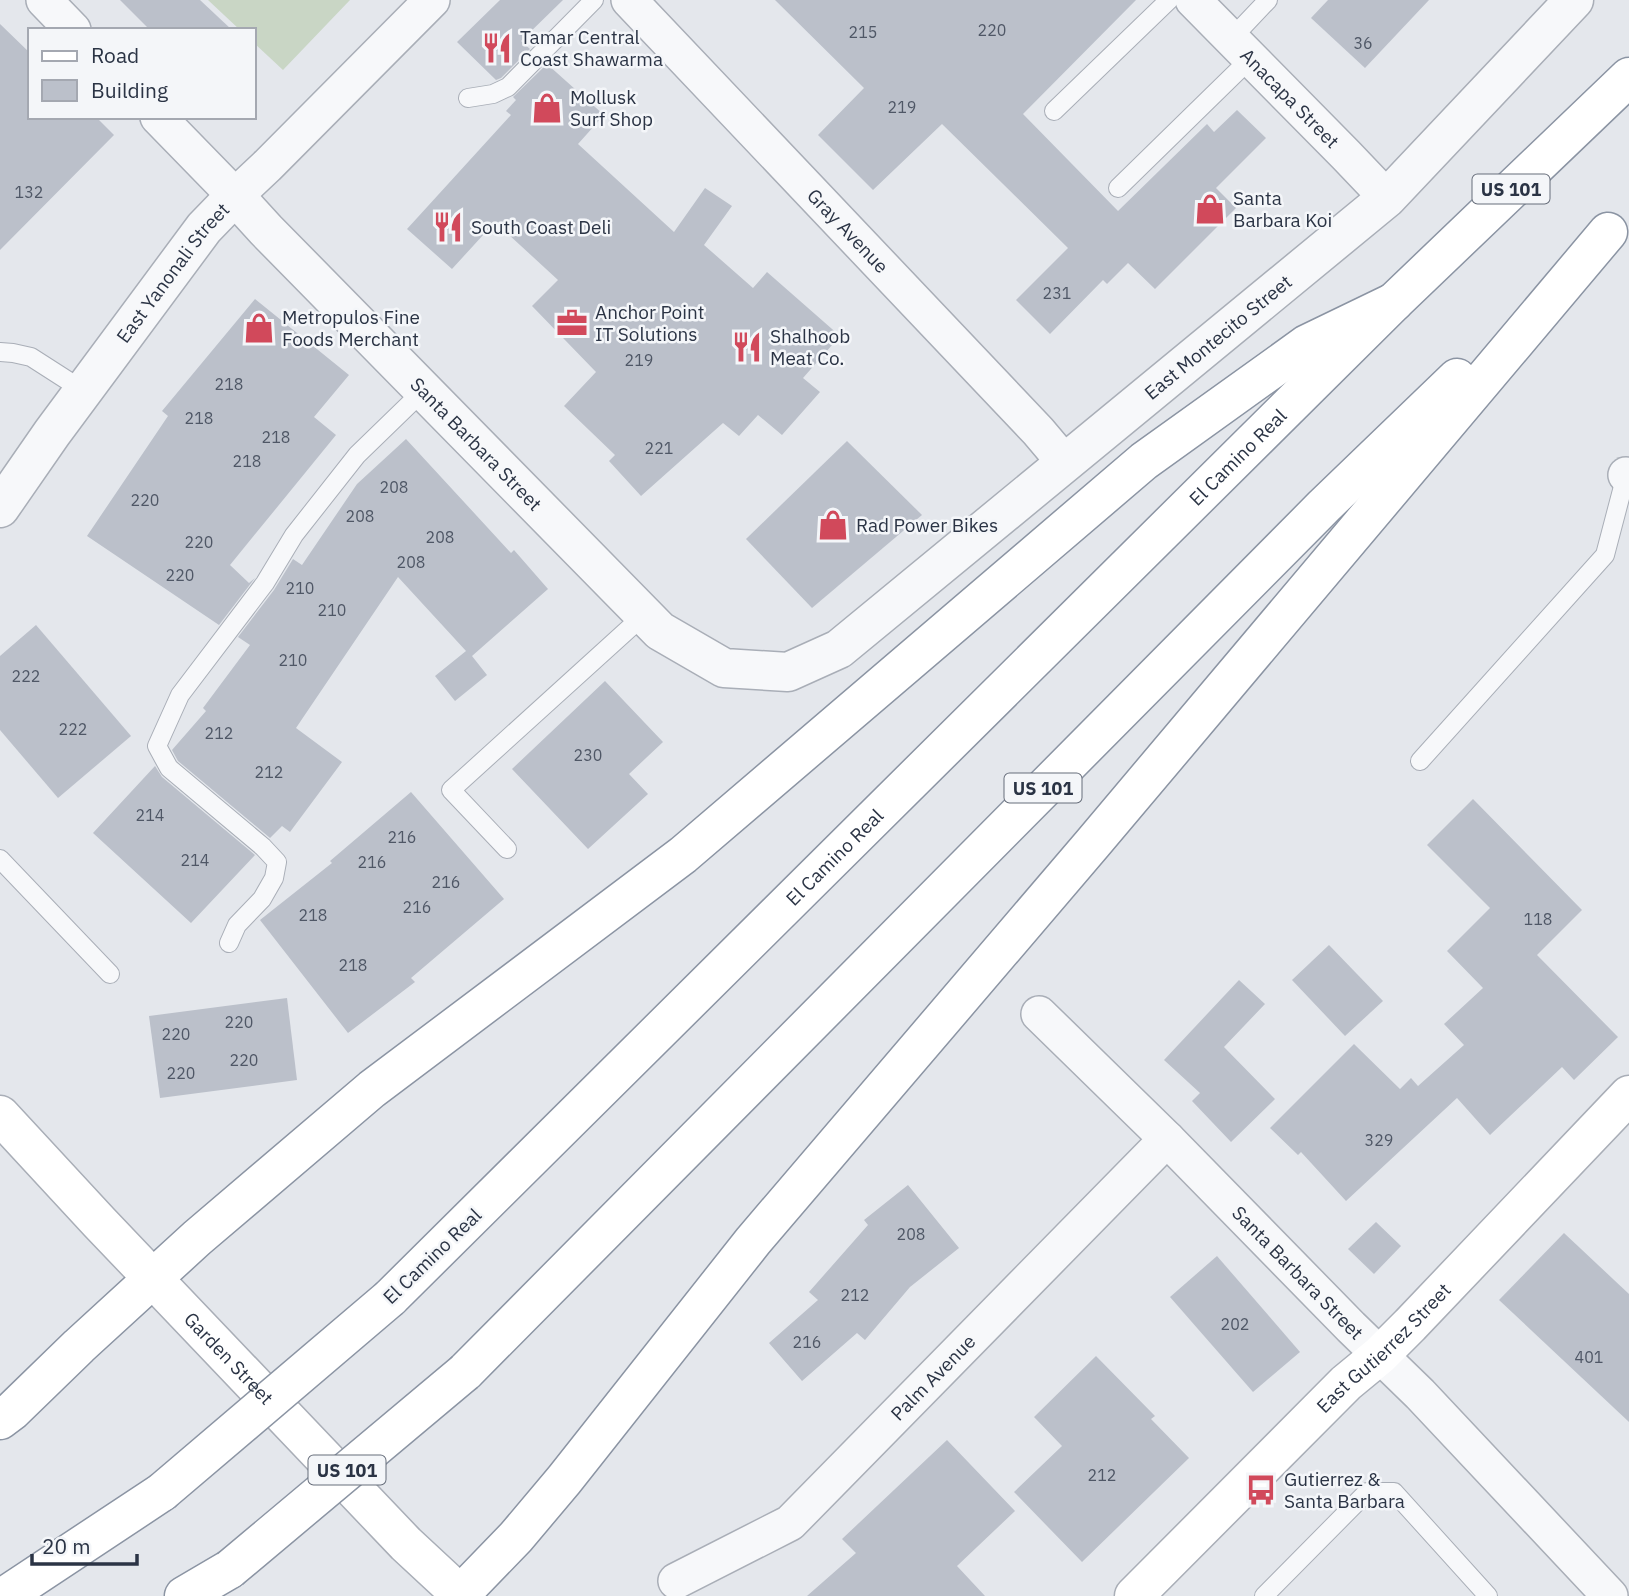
<svg xmlns="http://www.w3.org/2000/svg" width="1629" height="1596" viewBox="0 0 1629 1596" font-family="'IBM Plex Sans',sans-serif">
<style>
.green{fill:#c9d6c5}
.building{fill:#bbc0ca}
.lines{fill:none;stroke-linecap:round;stroke-linejoin:round}
.service-casing{stroke:#a9aeb7;stroke-width:20}
.minor-casing{stroke:#a9aeb7;stroke-width:38}
.tertiary-casing{stroke:#a9aeb7;stroke-width:41}
.secondary-casing{stroke:#a9aeb7;stroke-width:41}
.motorway-casing{stroke:#8b94a3;stroke-width:41}
.service{stroke:#f7f8fa;stroke-width:18}
.minor{stroke:#f7f8fa;stroke-width:35}
.tertiary{stroke:#f7f8fa;stroke-width:38}
.secondary{stroke:#fff;stroke-width:38}
.motorway{stroke:#fff;stroke-width:38}
.motorway-bridge-casing{stroke:#8b94a3;stroke-width:41;stroke-linecap:butt}
.motorway-bridge{stroke:#fff;stroke-width:38}
.labels{text-anchor:middle;dominant-baseline:central;stroke-width:5;stroke-linejoin:round;paint-order:stroke}
.number-label{font-size:16px;fill:#4f5766}
.shield{fill:#f4f6f9;stroke:#676e7b;stroke-width:2}
.shield-label{font-size:18px;font-weight:bold;fill:#2b3445}
.poi-label{font-size:19px;fill:#2b3445;stroke:#f4f6f9;text-anchor:start}
.street-label{font-size:19px;fill:#2b3445;stroke:#f4f6f9}
</style>
<rect width="100%" height="100%" fill="#e4e7ec"/>
<path class="green" d="M208 0H350L283 70 254 43V30H240Z"/>
<g class="building">
<path d="M120 0H200L232 30H150Z"/>
<path d="M500 0H563L521 41 530 49 501 78 496 80 457 42Z"/>
<path d="M775 0H1136L1023 114 1118 211 1207 124 1214 132 1237 110 1266 138 1216 188 1236 208 1155 289 1128 263 1107 284 1103 280 1050 334 1016 300 1068 248 942 124 873 190 818 135 864 88Z"/>
<path d="M1328 0H1429L1365 68 1311 18Z"/>
<path d="M0 24 30 53V117H96L114 135 0 250Z"/>
<path d="M547 64 604 115 578 144 674 232 705 188 732 206 704 245 753 288 767 272 840 336 803 378 820 392 782 435 758 415 739 436 723 423 641 496 609 461 615 455 564 406 596 372 532 306 558 280 495 222 452 269 407 229 511 115 506 111 516 100 513 97Z"/>
<path d="M255 299 349 375 314 417 336 435 230 565 249 583 255 578 219 625 87 536 168 416 162 411Z"/>
<path d="M406 439 511 553 514 550 548 589 472 656 487 675 455 701 435 676 466 651 398 577 296 728 342 762 290 832 282 826 270 838 178 761 172 750 206 711 203 708 250 645 238 637 274 590 293 559 302 565 357 484Z"/>
<path d="M847 441 922 515 812 608 746 539Z"/>
<path d="M36 625 131 736 58 798 0 730V656Z"/>
<path d="M605 681 663 742 629 774 648 794 588 849 512 769Z"/>
<path d="M155 766 162 777 255 855 191 923 93 833Z"/>
<path d="M411 792 504 899 411 978 415 982 348 1033 260 920 332 863 330 861Z"/>
<path d="M1473 799 1582 910 1537 955 1618 1037 1574 1080 1562 1067 1490 1135 1457 1098 1346 1201 1301 1152 1298 1155 1270 1128 1354 1044 1400 1089 1411 1078 1418 1086 1464 1045 1444 1024 1483 988 1447 951 1490 908 1427 845Z"/>
<path d="M1329 945 1383 1001 1345 1036 1292 980Z"/>
<path d="M1239 980 1265 1004 1224 1047 1275 1099 1231 1142 1192 1101 1200 1093 1164 1060Z"/>
<path d="M287 998 297 1080 160 1098 149 1016Z"/>
<path d="M908 1185 959 1248 910 1287 865 1340 857 1333 802 1381 769 1343 818 1300 809 1292 868 1225 864 1220Z"/>
<path d="M1376 1222 1401 1246 1374 1274 1348 1249Z"/>
<path d="M1564 1233 1629 1294V1422L1499 1300Z"/>
<path d="M1217 1256 1300 1352 1253 1392 1170 1297Z"/>
<path d="M1096 1356 1155 1416 1151 1419 1189 1458 1082 1562 1014 1492 1062 1446 1034 1417Z"/>
<path d="M947 1440 1015 1511 957 1566 985 1596H807L856 1553 842 1539Z"/>
</g>
<g class="lines">
<g class="service-casing">
<g id="service">
<path d="M1231 39 1268 0"/>
<path d="M468 98 493 94 508 87 594 0"/>
<path d="M1054 111 1169 0"/>
<path d="M1118 188 1251 58"/>
<path d="M0 352 13 353 31 357 84 391"/>
<path d="M1420 761 1605 555 1626 475 1629 474"/>
<path d="M507 849 451 790 644 615"/>
<path d="M0 859 110 974"/>
<path d="M229 943 237 925 262 899 274 878 277 862 263 847 169 768 157 746 180 695 265 583 294 535 357 455 424 390"/>
<path d="M1264 1596 1367 1492H1394L1488 1596"/>
</g>
</g>
<g class="minor-casing">
<g id="minor">
<path d="M44 0 73 30"/>
<path id="s1" d="M629 0 1038 431 1065 463"/>
<path id="s2" d="M1193 0 1346 155 1387 198"/>
<path d="M158 117 235 196 267 166 432 0"/>
<path d="M1626 475 1629 477"/>
<path id="s3" d="M1039 1014 1167 1139 1351 1327 1420 1394 1610 1596"/>
<path id="s4" d="M676 1581 790 1523 1167 1139"/>
</g>
</g>
<g class="tertiary-casing">
<g id="tertiary">
<path id="s5" d="M0 508 52 433 204 228 235 196 266 230 660 631 724 668 788 672 839 649 1387 198 1574 0"/>
</g>
</g>
<g class="secondary-casing">
<g id="secondary">
<path id="s6" d="M0 1115 99 1222 406 1544 462 1596"/>
<path id="s7" d="M1134 1596 1346 1383 1380 1355 1410 1325 1629 1095"/>
</g>
</g>
<g class="motorway-casing">
<g id="motorway">
<path id="s8" d="M390 1298 1394 302 1629 77"/>
<path d="M465 1372 1324 506 1457 378"/>
<path d="M0 1420 12 1411 79 1346 197 1238 372 1089 683 855 1144 461 1307 344 1394 302"/>
<path d="M5 1596 162 1492"/>
<path d="M184 1596 230 1569"/>
<path d="M459 1596 516 1537 564 1480 753 1241 1093 843 1608 232"/>
</g>
</g>
<use href="#service" class="service"/>
<use href="#minor" class="minor"/>
<use href="#tertiary" class="tertiary"/>
<use href="#secondary" class="secondary"/>
<use href="#motorway" class="motorway"/>
<g class="motorway-bridge-casing">
<g id="motorway-bridge">
<path d="M162 1492 390 1298"/>
<path d="M230 1569 465 1372"/>
</g>
</g>
<use href="#motorway-bridge" class="motorway-bridge"/>
</g>
<defs>
<g id="restaurant-bare" transform="scale(2.415)"><path d="M-5-6h1v4h1v-4h1v4h1v-4h1v5L-1.5 .5V6h-2V.5L-5-1ZM5-6V6H3V1.5H1.5Q1.5-4 5-6Z" fill="#d1495b" stroke="#f4f6f9" stroke-width="2.5" paint-order="stroke"/></g>
<g id="shop-bare" transform="scale(2.415)"><path d="M-5-2.5h2.3a2.7 3.5 0 0 1 5.4 0H5L5.5 6h-11ZM-1.5-2.5h3a1.5 2.3 0 0 0-3 0Z" fill="#d1495b" stroke="#f4f6f9" stroke-width="2.5" paint-order="stroke"/></g>
<g id="office-bare" transform="scale(2.415)"><path d="M-6-3h4V-5.5h4V-3h4V5H-6ZM-1-4.5V-3h2v-1.5ZM-6 0V1H6V0Z" fill="#d1495b" stroke="#f4f6f9" stroke-width="2.5" paint-order="stroke"/></g>
<g id="bus-bare" transform="scale(2.415)"><path d="M-5-6H5V4H4V6H2V4H-2V6H-4V4H-5ZM-3.5-4V0h7V-4ZM-3.5 1.2v1.5H-2V1.2ZM2 1.2v1.5H3.5V1.2Z" fill="#d1495b" stroke="#f4f6f9" stroke-width="2.5" paint-order="stroke"/></g>
</defs>
<g fill-rule="evenodd">
<use href="#restaurant-bare" x="497" y="48"/>
<use href="#shop-bare" x="547" y="108"/>
<use href="#shop-bare" x="1210" y="209"/>
<use href="#restaurant-bare" x="448" y="227"/>
<use href="#office-bare" x="572" y="323"/>
<use href="#shop-bare" x="259" y="328"/>
<use href="#restaurant-bare" x="747" y="347"/>
<use href="#shop-bare" x="833" y="525"/>
<use href="#bus-bare" x="1261" y="1490"/>
</g>
<g class="labels">
<g class="number-label">
<text x="992" y="30">220</text>
<text x="863" y="32">215</text>
<text x="1363" y="43">36</text>
<text x="902" y="107">219</text>
<text x="29" y="192">132</text>
<text x="1057" y="293">231</text>
<text x="639" y="360">219</text>
<text x="229" y="384">218</text>
<text x="199" y="418">218</text>
<text x="276" y="437">218</text>
<text x="659" y="448">221</text>
<text x="247" y="461">218</text>
<text x="394" y="487">208</text>
<text x="145" y="500">220</text>
<text x="360" y="516">208</text>
<text x="440" y="537">208</text>
<text x="199" y="542">220</text>
<text x="411" y="562">208</text>
<text x="180" y="575">220</text>
<text x="300" y="588">210</text>
<text x="332" y="610">210</text>
<text x="293" y="660">210</text>
<text x="26" y="676">222</text>
<text x="73" y="729">222</text>
<text x="219" y="733">212</text>
<text x="588" y="755">230</text>
<text x="269" y="772">212</text>
<text x="150" y="815">214</text>
<text x="402" y="837">216</text>
<text x="195" y="860">214</text>
<text x="372" y="862">216</text>
<text x="446" y="882">216</text>
<text x="417" y="907">216</text>
<text x="313" y="915">218</text>
<text x="1538" y="919">118</text>
<text x="353" y="965">218</text>
<text x="239" y="1022">220</text>
<text x="176" y="1034">220</text>
<text x="244" y="1060">220</text>
<text x="181" y="1073">220</text>
<text x="1379" y="1140">329</text>
<text x="911" y="1234">208</text>
<text x="855" y="1295">212</text>
<text x="1235" y="1324">202</text>
<text x="807" y="1342">216</text>
<text x="1589" y="1357">401</text>
<text x="1102" y="1475">212</text>
</g>
<g class="shield">
<rect x="1472.5" y="174.5" width="77" height="29" rx="5"/>
<rect x="1004.5" y="773.5" width="77" height="29" rx="5"/>
<rect x="308.5" y="1455.5" width="77" height="29" rx="5"/>
</g>
<g class="shield-label">
<text x="1511" y="189">US 101</text>
<text x="1043" y="788">US 101</text>
<text x="347" y="1470">US 101</text>
</g>
<g class="poi-label">
<text x="520" y="37">Tamar Central<tspan x="520" dy="22">Coast Shawarma</tspan></text>
<text x="570" y="97">Mollusk<tspan x="570" dy="22">Surf Shop</tspan></text>
<text x="1233" y="198">Santa<tspan x="1233" dy="22">Barbara Koi</tspan></text>
<text x="471" y="227">South Coast Deli</text>
<text x="595" y="312">Anchor Point<tspan x="595" dy="22">IT Solutions</tspan></text>
<text x="282" y="317">Metropulos Fine<tspan x="282" dy="22">Foods Merchant</tspan></text>
<text x="770" y="336">Shalhoob<tspan x="770" dy="22">Meat Co.</tspan></text>
<text x="856" y="525">Rad Power Bikes</text>
<text x="1284" y="1479">Gutierrez &amp;<tspan x="1284" dy="22">Santa Barbara</tspan></text>
</g>
<g class="street-label">
<text stroke="none"><textPath href="#s2" startOffset="138">Anacapa Street</textPath></text>
<text stroke="none"><textPath href="#s1" startOffset="318">Gray Avenue</textPath></text>
<text stroke="none"><textPath href="#s5" startOffset="292">East Yanonali Street</textPath></text>
<text stroke="none"><textPath href="#s5" startOffset="1684">East Montecito Street</textPath></text>
<text stroke="none"><textPath href="#s5" startOffset="737">Santa Barbara Street</textPath></text>
<text stroke="none"><textPath href="#s8" startOffset="1194">El Camino Real</textPath></text>
<text stroke="none"><textPath href="#s8" startOffset="626">El Camino Real</textPath></text>
<text transform="translate(432 1256) rotate(-44)">El Camino Real</text>
<text stroke="none"><textPath href="#s3" startOffset="366">Santa Barbara Street</textPath></text>
<text stroke="none"><textPath href="#s7" startOffset="352">East Gutierrez Street</textPath></text>
<text stroke="none"><textPath href="#s6" startOffset="334">Garden Street</textPath></text>
<text stroke="none"><textPath href="#s4" startOffset="332">Palm Avenue</textPath></text>
</g>
</g>
<rect x="28" y="28" width="228" height="91" fill="#f4f6f9" stroke="#a4a8b1" stroke-width="2"/>
<rect x="42" y="51" width="35" height="10" fill="#ffffff" stroke="#a4a8b1" stroke-width="2"/>
<text x="91" y="63" font-size="21" fill="#2b3445">Road</text>
<rect x="42" y="80" width="35" height="21" fill="#bbc0ca" stroke="#a4a8b1" stroke-width="2"/>
<text x="91" y="98" font-size="21" fill="#2b3445">Building</text>
<path d="M32 1554v10h105v-10" fill="none" stroke="#2b3445" stroke-width="3.5"/>
<text x="42" y="1554" font-size="21" fill="#2b3445" stroke="#f4f6f9" stroke-width="5" paint-order="stroke">20 m</text>
</svg>
